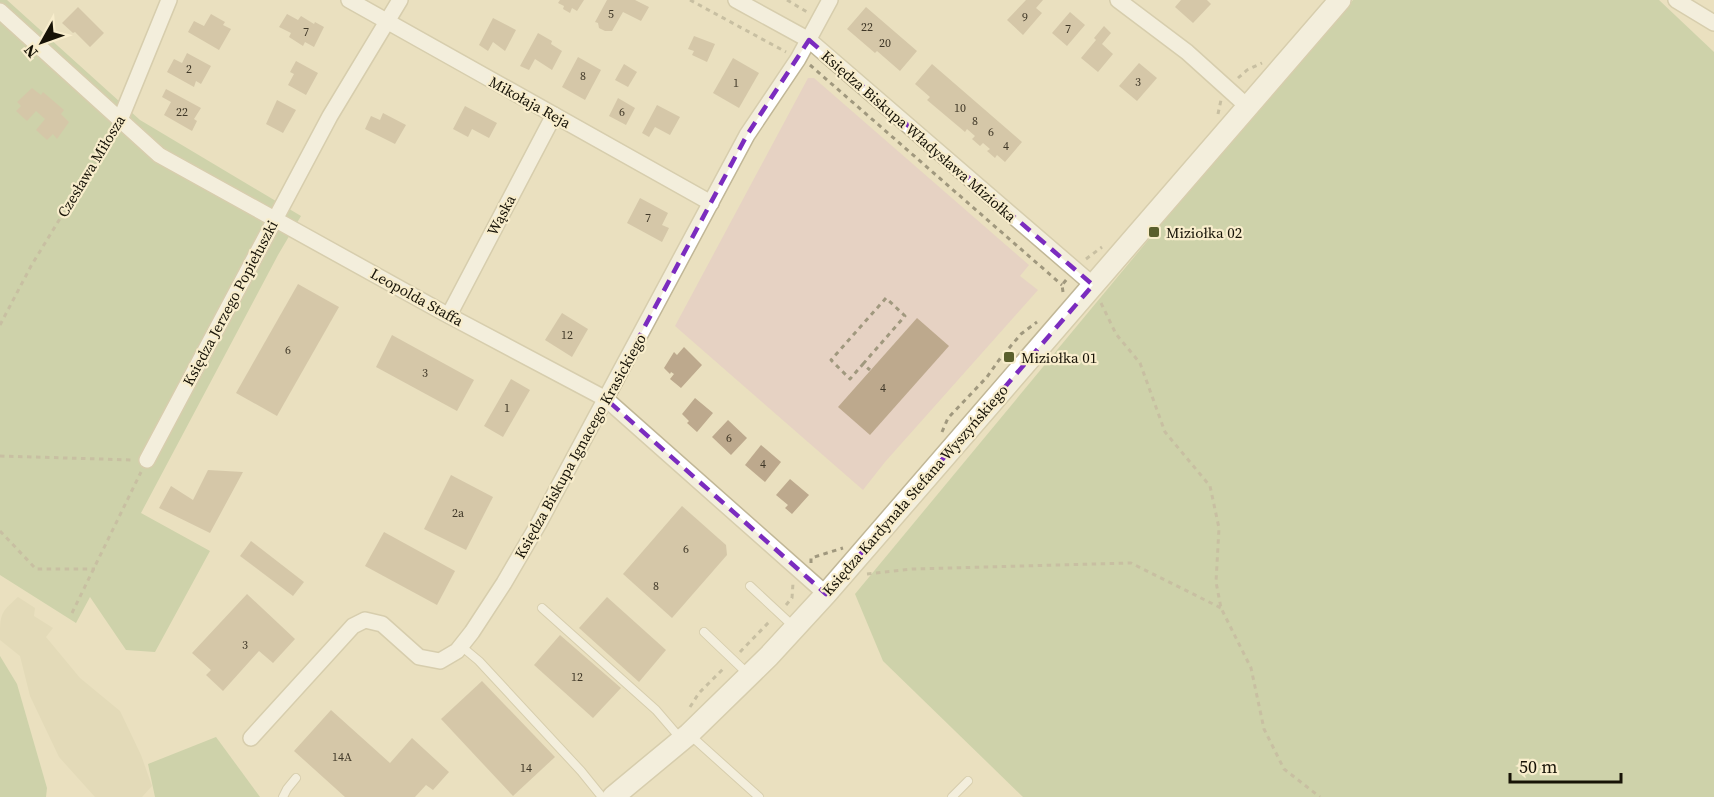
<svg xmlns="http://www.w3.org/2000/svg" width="1714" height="797" viewBox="0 0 1714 797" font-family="'Source Serif 4',serif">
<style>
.education{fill:#e6d2c3}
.green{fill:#adc190}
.sand{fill:#dcd3af}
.building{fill:#bda98d}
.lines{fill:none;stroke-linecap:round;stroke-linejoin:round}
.lane-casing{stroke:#c1b797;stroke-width:10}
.street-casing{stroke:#c1b797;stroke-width:18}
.secondary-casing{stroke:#c1b797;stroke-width:24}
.path{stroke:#a0987e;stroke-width:3;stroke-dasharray:4.5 4.5;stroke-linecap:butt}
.lane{stroke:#fff;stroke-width:8}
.street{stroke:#fff;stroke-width:15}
.secondary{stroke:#fff;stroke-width:21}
.marked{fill:none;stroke:#7b2cbf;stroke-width:4.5;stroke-dasharray:12 8;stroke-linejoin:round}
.poi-dot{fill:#5a5f2d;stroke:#f8edcc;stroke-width:2}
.labels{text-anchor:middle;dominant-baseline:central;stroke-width:4.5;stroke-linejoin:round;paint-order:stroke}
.number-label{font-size:12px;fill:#403828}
.street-label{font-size:15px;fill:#171307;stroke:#f8edcc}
.poi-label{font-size:15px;fill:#171307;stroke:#f8edcc;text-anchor:start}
</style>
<rect width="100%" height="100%" fill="#eae0bf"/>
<path class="education" d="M808 78H814L1029 265 1020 276 1038 290 885 462 863 490 675 326Z"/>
<g class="green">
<path d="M0 0H7L140 120 301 216 278 255 141 513 210 551 155 652 126 650 90 597 76 623 0 575Z"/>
<path d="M1353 0H1659L1714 52V797H1023L883 661 855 594 1255 111Z"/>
<path d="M0 656 17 684 47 788 46 797H0Z"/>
<path d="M216 737 260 797H155L148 764Z"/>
</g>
<path class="sand" d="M18 597 35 608 34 616 53 628 46 637 80 678 120 711 141 755 152 786 142 797H95L59 757 30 696 20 656 0 640C0 614 0 613 18 597Z"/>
<g class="building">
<path d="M560 0H584L577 11 572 8 570 13 563 9 564 6 558 3Z"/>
<path d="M607 0H635L649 7 641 21 623 12 612 31H605L599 28 598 23 595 22Z"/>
<path d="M1026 0H1043L1036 8 1042 13 1023 35 1007 20Z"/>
<path d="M1181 0H1207L1211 4 1193 23 1175 7Z"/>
<path d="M78 7 104 33 90 47 75 32 73 33 62 23Z"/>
<path d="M866 7 917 51 900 71 877 51 875 53 847 29Z"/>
<path d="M1070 12 1085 25 1067 46 1052 33Z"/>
<path d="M211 14 225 22 223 25 231 29 219 50 188 32 194 21 204 26Z"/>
<path d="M287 14 298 20 301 16 314 24 315 22 324 27 314 47 305 42 303 46 289 37 291 33 279 27Z"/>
<path d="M493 18 516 30 505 51 493 42 488 51 479 45Z"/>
<path d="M1104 26 1111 33 1102 44 1113 54 1098 72 1081 58 1096 40 1094 38Z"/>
<path d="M538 33 552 41 551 44 562 51 552 70 535 59 529 70 520 66Z"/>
<path d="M694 36 715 44 707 62 692 55 694 51 688 49Z"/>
<path d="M187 53 211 66 201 84 196 81 194 87 167 72 174 59 182 63Z"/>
<path d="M578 57 601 70 585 100 562 87Z"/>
<path d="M733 58 759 73 739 108 713 93Z"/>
<path d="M296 61 318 73 306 95 288 85 294 74 290 72Z"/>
<path d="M1139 63 1157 78 1137 101 1119 86Z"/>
<path d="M624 64 637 72 628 87 615 80Z"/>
<path d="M932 64 1022 142 1005 162 997 155 995 158 987 151 990 149 983 143 980 146 972 139 975 136 967 129 965 132 927 100 930 97 915 84Z"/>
<path d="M32 88 41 95 43 92 64 110 61 114 69 122 57 139 53 134 47 140 36 130 45 119 36 111 27 121 16 111 21 106 17 102Z"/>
<path d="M166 89 201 108 194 119 197 121 192 131 164 115 171 102 162 97Z"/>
<path d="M618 98 635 108 626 125 609 116Z"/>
<path d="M277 100 296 110 283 133 266 124Z"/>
<path d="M657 105 680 117 670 135 655 127 649 137 642 133Z"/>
<path d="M465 106 497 123 489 138 472 129 468 137 453 129Z"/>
<path d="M383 113 406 125 395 144 365 129 371 116 380 120Z"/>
<path d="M640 198 668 213 662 225 669 228 662 242 627 223Z"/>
<path d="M298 284 339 307 277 416 236 393Z"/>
<path d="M562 313 588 329 572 357 545 340Z"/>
<path d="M917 318 949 346 870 435 838 407Z"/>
<path d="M392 335 474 380 457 411 376 367Z"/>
<path d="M684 347 702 365 681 388 670 379 674 374 671 372 670 374 664 368 674 352 677 355Z"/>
<path d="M511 379 530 390 503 437 484 426Z"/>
<path d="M695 398 713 413 697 432 687 423 689 421 682 414Z"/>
<path d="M728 420 747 438 731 455 712 437Z"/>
<path d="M761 445 781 462 765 482 745 465Z"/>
<path d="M208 470 243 472 210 533 159 508 171 486 193 500Z"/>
<path d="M451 475 493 497 466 550 424 529Z"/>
<path d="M790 479 809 495 792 514 785 508 788 505 776 495Z"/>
<path d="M682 506 726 545 727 555 672 618 623 574Z"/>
<path d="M384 532 455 571 437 605 365 566Z"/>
<path d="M251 541 304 582 293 596 240 556Z"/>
<path d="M247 594 295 639 273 663 259 651 223 691 206 675 211 670 192 653Z"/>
<path d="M607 597 666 650 639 682 579 628Z"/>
<path d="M560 635 621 688 593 718 534 665Z"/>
<path d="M482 681 555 757 513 796 441 719Z"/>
<path d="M331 710 390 763 412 738 449 772 433 790 426 785 415 797H345L294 751Z"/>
</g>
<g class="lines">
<g class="lane-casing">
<g id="lane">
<path d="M750 586 793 626"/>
<path d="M542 608 656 710 681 739"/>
<path d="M704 632 748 674"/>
<path d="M461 646 479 661 581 771 602 797"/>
<path d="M690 735 759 797"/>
<path d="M283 797 287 789 296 778"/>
<path d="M952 797 968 781"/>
</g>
</g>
<g class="street-casing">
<g id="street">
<path d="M349 0 711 203"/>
<path d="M736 0 809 40 1093 285"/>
<path d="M1118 0 1187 52 1248 107"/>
<path d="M1676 0 1714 23"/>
<path d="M0 11 159 155 444 313 606 399 826 594"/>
<path d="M120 120 169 0"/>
<path d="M449 315 554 115"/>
<path d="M147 460 330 116 400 0"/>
<path d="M251 738 353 626 365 620 382 624 419 657 440 661 457 651 472 632 504 583 539 523 747 135 798 59 830 0"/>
</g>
</g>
<g class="secondary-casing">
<path id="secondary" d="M613 797 689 734 769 656 826 594 1340 0"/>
</g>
<g class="path">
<path d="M690 0 786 52"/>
<path d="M787 0 807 12"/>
<path d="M810 65 1062 285"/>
<path d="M1238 78 1247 70 1262 63"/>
<path d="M1218 114 1221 100"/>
<path d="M1086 259 1102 247"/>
<path d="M1063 292 1062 285 1067 279"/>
<path d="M1101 303 1116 334 1140 363 1165 432 1210 486 1219 528 1216 582 1221 608 1251 668 1264 729 1284 769 1320 797"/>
<path d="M0 325 31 266 113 132"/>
<path d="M863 364 905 316 886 298 831 360 850 379 863 364 870 370"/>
<path d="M942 432 948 418 987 377 999 360 1021 334 1037 322"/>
<path d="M0 456 133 460"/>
<path d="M0 531 36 569H95"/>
<path d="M811 563V558L843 548"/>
<path d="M867 574 912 569 1131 563 1221 608"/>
<path d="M786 605 792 598 793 583"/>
<path d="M72 613 141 472"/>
<path d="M740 652 771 620"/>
<path d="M690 707 699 693 725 667"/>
</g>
<use href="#lane" class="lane"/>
<use href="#street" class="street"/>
<use href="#secondary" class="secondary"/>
</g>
<path d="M0 0H1714V797H0ZM809 40 1093 285 826 594 606 399 747 135Z" fill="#eae0bf" fill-opacity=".55" fill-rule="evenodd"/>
<path class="marked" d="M809 40 1093 285 826 594 606 399 747 135Z"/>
<g class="poi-dot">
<rect x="1148" y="226" width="12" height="12" rx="3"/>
<rect x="1003" y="351" width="12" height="12" rx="3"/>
</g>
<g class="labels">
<g class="number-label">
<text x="611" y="14">5</text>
<text x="1025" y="17">9</text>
<text x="867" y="27">22</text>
<text x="1068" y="29">7</text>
<text x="306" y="32">7</text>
<text x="885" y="43">20</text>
<text x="189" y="69">2</text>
<text x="583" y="76">8</text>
<text x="1138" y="82">3</text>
<text x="736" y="83">1</text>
<text x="960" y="108">10</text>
<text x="182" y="112">22</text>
<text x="622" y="112">6</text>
<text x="975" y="121">8</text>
<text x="991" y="132">6</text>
<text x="1006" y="146">4</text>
<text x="648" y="218">7</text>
<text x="567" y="335">12</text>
<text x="288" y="350">6</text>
<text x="425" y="373">3</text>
<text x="883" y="388">4</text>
<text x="507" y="408">1</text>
<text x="729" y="438">6</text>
<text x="763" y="464">4</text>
<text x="458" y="513">2a</text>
<text x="686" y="549">6</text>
<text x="656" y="586">8</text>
<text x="245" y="645">3</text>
<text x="577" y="677">12</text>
<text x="342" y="757">14A</text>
<text x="526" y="768">14</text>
</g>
<g class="street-label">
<text transform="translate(530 102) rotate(29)">Mikołaja Reja</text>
<text transform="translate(919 136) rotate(41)">Księdza Biskupa Władysława Miziołka</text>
<text transform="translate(91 166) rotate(-59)">Czesława Miłosza</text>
<text transform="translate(501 215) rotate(-62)">Wąska</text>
<text transform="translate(417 297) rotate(29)">Leopolda Staffa</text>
<text transform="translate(230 303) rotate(-62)">Księdza Jerzego Popiełuszki</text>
<text transform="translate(580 446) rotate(-61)">Księdza Biskupa Ignacego Krasickiego</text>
<text transform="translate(915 490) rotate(-49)">Księdza Kardynała Stefana Wyszyńskiego</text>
</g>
<g class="poi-label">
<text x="1166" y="232">Miziołka 02</text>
<text x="1021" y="357">Miziołka 01</text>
</g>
</g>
<g transform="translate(42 42) rotate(230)" stroke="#f8edcc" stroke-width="4.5" paint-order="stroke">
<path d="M0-4.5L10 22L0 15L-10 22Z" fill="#171307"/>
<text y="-9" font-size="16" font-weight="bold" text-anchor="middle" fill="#171307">N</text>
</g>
<path d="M1510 773v9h111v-9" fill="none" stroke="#171307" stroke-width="3"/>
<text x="1519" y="773" font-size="18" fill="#171307" stroke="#f8edcc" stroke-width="4.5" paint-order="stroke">50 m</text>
</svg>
